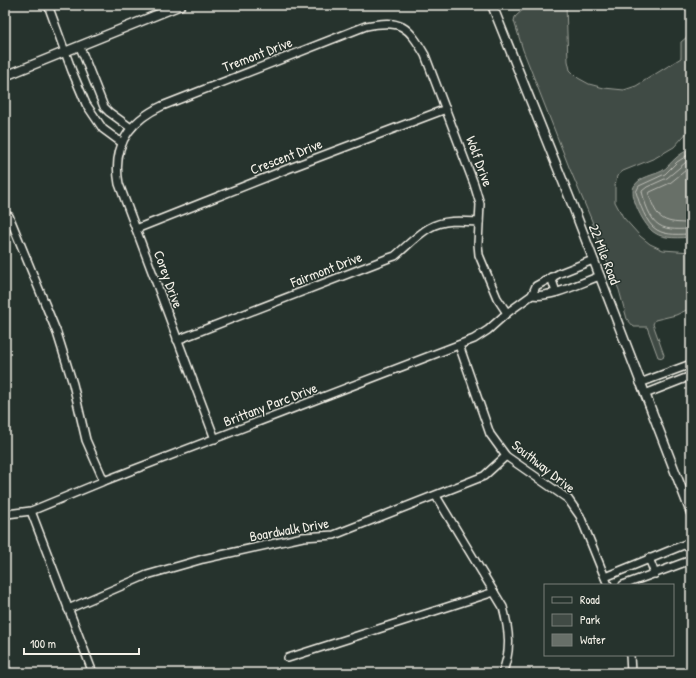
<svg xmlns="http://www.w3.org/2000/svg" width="696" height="678" viewBox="0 0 696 678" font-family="'Patrick Hand',sans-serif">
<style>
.green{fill:#414b45;stroke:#9a9e96}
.water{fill:#676f68;stroke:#9fa39b}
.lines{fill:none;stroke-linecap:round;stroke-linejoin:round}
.shore{stroke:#bcbdb5;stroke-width:1}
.stream{stroke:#9fa39b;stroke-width:2.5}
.minor-casing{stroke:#f4f1e8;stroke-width:10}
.tertiary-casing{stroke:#f4f1e8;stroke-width:11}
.minor{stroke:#26332d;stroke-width:7}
.tertiary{stroke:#26332d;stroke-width:8}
.labels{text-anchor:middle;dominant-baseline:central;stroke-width:3;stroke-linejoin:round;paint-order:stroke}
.street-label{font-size:14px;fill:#f4f1e8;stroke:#26332d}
</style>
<rect width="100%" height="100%" fill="#26332d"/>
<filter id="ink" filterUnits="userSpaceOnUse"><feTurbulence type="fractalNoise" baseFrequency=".025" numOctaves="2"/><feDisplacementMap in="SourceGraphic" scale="8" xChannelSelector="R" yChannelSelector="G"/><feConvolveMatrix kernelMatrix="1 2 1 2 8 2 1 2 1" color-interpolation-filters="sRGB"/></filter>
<g filter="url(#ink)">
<path class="green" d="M528 5H566L568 61 570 70 578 78 589 84 604 88 624 90 636 86 681 58V42L687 37 691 35V128L674 147 655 158 623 171 617 176 615 186V202L623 217 640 236 650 244 663 250 691 252V308L676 315 655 320 653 324 664 355 663 358 658 357 647 327H634L627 319 619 290 597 237 592 221 569 167 523 50 514 21 515 17Z"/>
<path class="water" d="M691 148V237C681 238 663 239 655 233 645 228 627 194 635 185 640 177 654 175 662 171 667 168 671 162 676 158 680 154 686 151 691 148Z"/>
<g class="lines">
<g class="shore">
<path d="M691 153 677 162 665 174 639 186 636 192C639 202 646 224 657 230 667 236 680 234 691 234"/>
<path d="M691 158 667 178 647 187 642 191C644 201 650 220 659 225 668 231 681 229 691 229"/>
<path d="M691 166 670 183 650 192 649 194C657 221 664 223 691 223"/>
</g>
<path class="stream" d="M5 656 12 673"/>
<g class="minor-casing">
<g id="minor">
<path d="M48 5 72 71 86 104 103 129 122 143"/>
<path d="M80 47 104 107 109 112 131 128"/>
<path d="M9 216 57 333 73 384 86 440 104 481"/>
<path d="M136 229 290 168 446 109"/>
<path d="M551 277 556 292"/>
<path d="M532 295C552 298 580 283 600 276"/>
<path d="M177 340 389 258 395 256C406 247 417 235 429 228 444 219 463 221 479 222"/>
<path d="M459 345 490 434 506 456 568 499 580 516 608 585"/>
<path d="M640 383 691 364"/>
<path d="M645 394 691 376"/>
<path d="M215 439 119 184C112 147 129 121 162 106L366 26C401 19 408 26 425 55L474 184 480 204 478 244 479 255 497 298 507 313"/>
<path d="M436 496 503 607C509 630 512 651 502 673"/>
<path d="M31 511 93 673"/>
<path d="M5 513 7 514 31 511 104 481 474 339 488 330 507 313 532 295 536 286 560 273 593 260"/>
<path d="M649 558 655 574"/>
<path d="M605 577 691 542"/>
<path d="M623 585 691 560"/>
<path d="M68 609 147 575 203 559 303 537 334 535 484 476 506 456"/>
<path d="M630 655 631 673"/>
<path d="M288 658 494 592"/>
</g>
</g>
<g class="tertiary-casing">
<g id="tertiary">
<path d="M492 5 572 204 691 513"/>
<path d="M5 76 181 5"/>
</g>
</g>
<use href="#minor" class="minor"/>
<use href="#tertiary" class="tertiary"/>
</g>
</g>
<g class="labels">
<g class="street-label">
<text transform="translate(257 54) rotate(-21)">Tremont Drive</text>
<text transform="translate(286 156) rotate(-21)">Crescent Drive</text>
<text transform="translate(480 161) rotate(70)">Wolf Drive</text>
<text transform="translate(605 254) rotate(69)">22 Mile Road</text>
<text transform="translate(326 269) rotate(-21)">Fairmont Drive</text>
<text transform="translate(169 279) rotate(70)">Corey Drive</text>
<text transform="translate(270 404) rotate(-21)">Brittany Parc Drive</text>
<text transform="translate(544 466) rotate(38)">Southway Drive</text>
<text transform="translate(289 529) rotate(-10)">Boardwalk Drive</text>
</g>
</g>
<rect width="696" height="678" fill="none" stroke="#26332d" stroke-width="20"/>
<rect x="10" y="10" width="676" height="658" fill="none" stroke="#f4f1e8" stroke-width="1.5" filter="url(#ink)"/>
<rect x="544" y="584" width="130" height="72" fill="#26332d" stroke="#787f78"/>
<rect x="552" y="597" width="20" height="6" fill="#26332d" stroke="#787f78"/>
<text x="580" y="604" font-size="12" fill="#f4f1e8">Road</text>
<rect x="552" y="614" width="20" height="12" fill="#414b45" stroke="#787f78"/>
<text x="580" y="624" font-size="12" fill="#f4f1e8">Park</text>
<rect x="552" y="634" width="20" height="12" fill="#676f68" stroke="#787f78"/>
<text x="580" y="644" font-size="12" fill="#f4f1e8">Water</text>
<path d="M24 648v6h115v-6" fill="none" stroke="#f4f1e8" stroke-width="2"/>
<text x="30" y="648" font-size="12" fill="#f4f1e8" stroke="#26332d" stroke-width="3" paint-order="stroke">100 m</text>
</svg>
